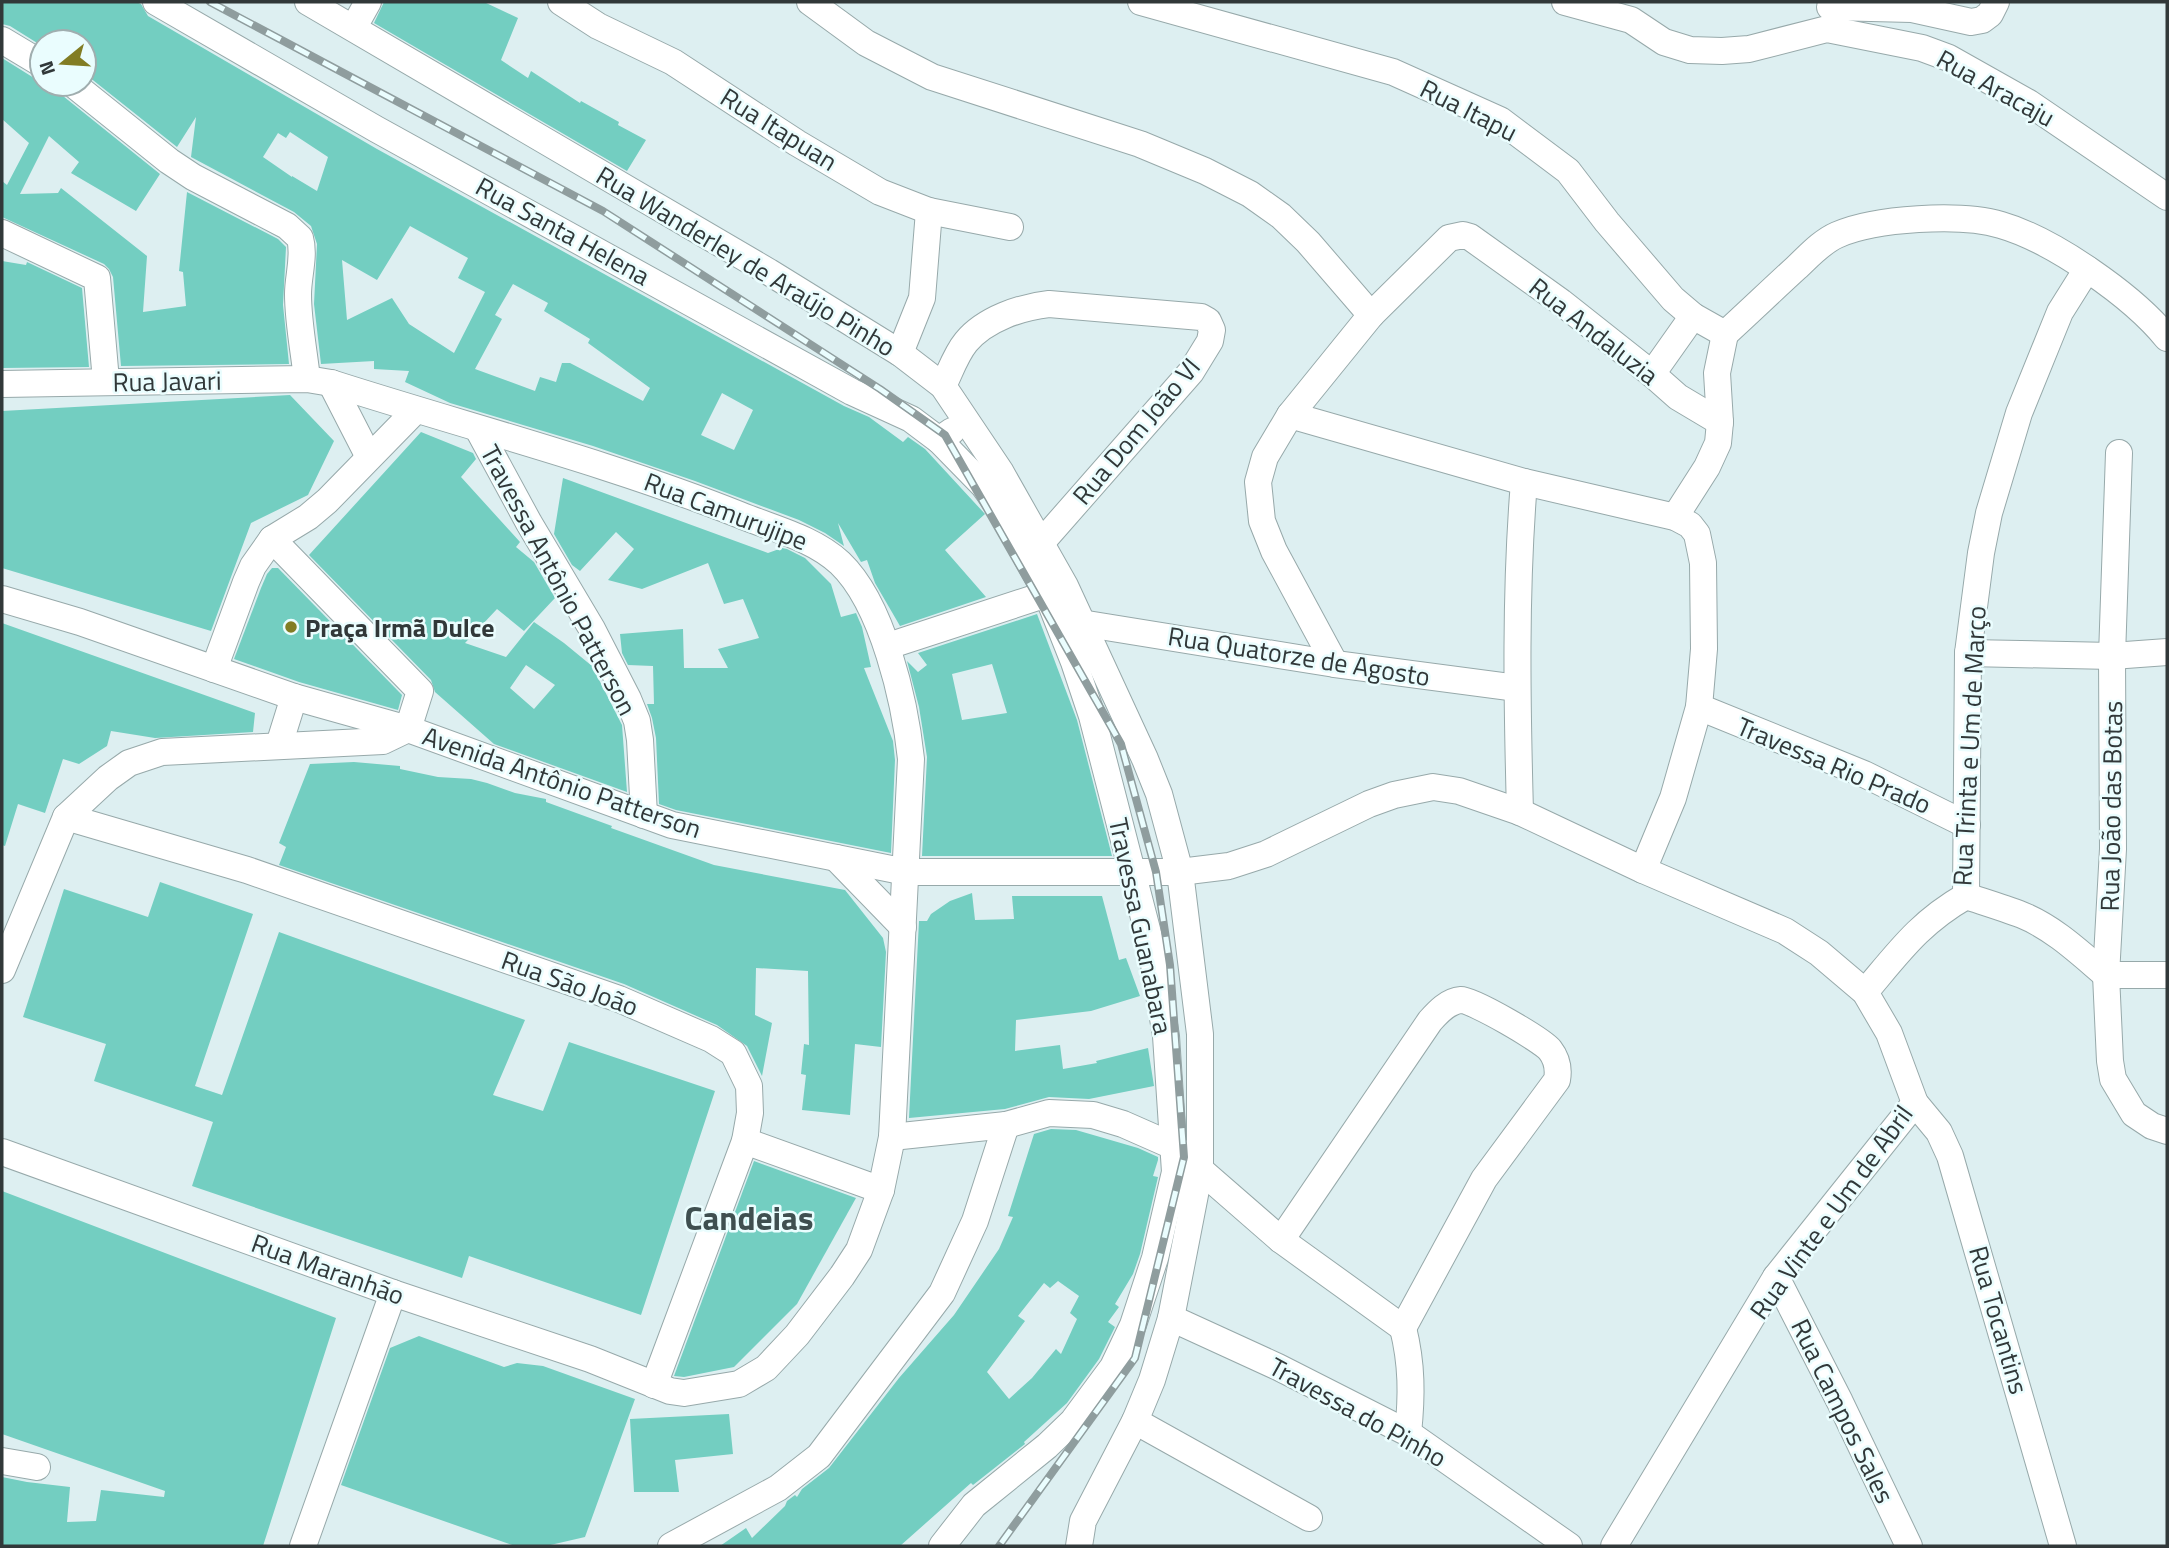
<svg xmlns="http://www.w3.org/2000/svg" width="2169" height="1548" viewBox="0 0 2169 1548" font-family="'Titillium Web',sans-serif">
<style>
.building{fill:#73cec1;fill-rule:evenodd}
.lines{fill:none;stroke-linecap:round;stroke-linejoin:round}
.minor-casing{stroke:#97a9aa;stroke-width:28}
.minor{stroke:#fff;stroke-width:26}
.rail-casing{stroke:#8f9d9e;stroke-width:8}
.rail{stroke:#eafdfe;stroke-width:5;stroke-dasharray:16;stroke-linecap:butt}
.poi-dot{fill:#827d24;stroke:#eafdfe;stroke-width:2.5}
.labels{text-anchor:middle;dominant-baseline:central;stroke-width:5;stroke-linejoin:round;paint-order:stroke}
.street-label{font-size:26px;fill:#313839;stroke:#eafdfe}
.poi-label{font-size:26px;font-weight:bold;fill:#313839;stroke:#eafdfe;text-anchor:start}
.district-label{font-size:33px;font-weight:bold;fill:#3f4f50;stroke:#eafdfe}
</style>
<rect width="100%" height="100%" fill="#ddeff1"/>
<g class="building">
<path d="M2 2H136L141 4 148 16 377 149 844 406 869 417 903 442 908 437 925 449 985 514 945 550 986 597 900 626 875 583 867 560 861 562 838 523 844 546 825 533 799 520 695 481 593 446 450 403 405 382 409 371 374 369V361L321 364 314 304 317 244 311 226 294 212 191 157 196 117 177 147 84 73V42H42V46L10 26 2 24ZM290 132 328 157 317 191 292 176V177L263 157 278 133 286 138ZM410 226 468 258 458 278 485 292 454 353 409 324 392 298 347 320 342 260 377 280ZM513 284 548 303 544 311 590 339 588 343 650 388 643 401 570 363H562L556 382 540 377 535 391 475 369 502 319 495 315ZM722 393 753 410 734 450 701 435Z"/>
<path d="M384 2H484L518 18 501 60 528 78 531 71 580 103 581 101 619 122 618 125 646 140 627 171 374 23Z"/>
<path d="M2 58 34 78 42 80V84H58L63 96 160 174 136 211 71 173 79 162 49 136 20 194 58 193 61 188 147 256 143 312 186 306 183 272 179 271 187 192 278 239 286 247 283 305 289 364 121 366 113 277 109 269 104 264 2 217V181L7 185 29 143 2 119Z"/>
<path d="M2 261 26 265 27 262 82 288 89 367 2 368Z"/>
<path d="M290 395 334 441 308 495 251 523 211 631 2 568V411Z"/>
<path d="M421 432 473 453 476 459 461 477 520 542 516 547 534 562 555 598 524 631 497 609 465 643 506 657 534 622 564 643 592 666 622 725 627 792 494 744 435 692 431 680 309 555ZM526 665 555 685 534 709 510 688Z"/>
<path d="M563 478 768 553 782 548 787 549 805 558 831 584 841 617 856 613 862 627 871 667 864 668 893 741 895 760 891 853 676 810 659 804 656 738 652 718 647 704H654L653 666 628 665 622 653 620 634 683 629 684 668H728L718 649 759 638 743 599 724 604 708 563 642 589 608 580 634 549 616 532 580 571 572 565 554 534Z"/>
<path d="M272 568H278L402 695 398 710 299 682 234 659 261 588 267 574Z"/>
<path d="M1037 614 1077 720 1112 856H922L927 757 919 707 907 661 918 672 927 665 918 653ZM992 664 1007 713 962 720 952 674Z"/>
<path d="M2 623 255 713 253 732 155 738 111 731 107 746 79 764 63 759 45 813 18 804 5 846 2 845Z"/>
<path d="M354 762 400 766V769L438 777 471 779 487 783 515 793 546 799V802L612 826 611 828 714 865 845 890 883 938 886 952 881 1047 855 1044 850 1115 802 1110 806 1075 801 1074 804 1044 809 1045 808 971 756 968 755 1015 772 1023 762 1076 747 1046 717 1025 624 984 279 865 286 847 279 843 310 764Z"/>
<path d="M160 882 253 914 195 1086 222 1095 279 932 525 1020 493 1095 543 1111 569 1042 715 1091 641 1315 469 1256 462 1278 192 1186 213 1122 94 1081 106 1044 23 1017 64 889 148 917Z"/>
<path d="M972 893 975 920 1014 919 1012 896H1102L1119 960 1126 958 1140 996 1091 1011 1016 1020 1015 1051 1060 1045 1063 1069 1097 1063 1096 1061 1148 1048 1154 1086 1089 1099 1049 1097 1005 1109 909 1118 919 921H927L931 914 950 901Z"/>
<path d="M1051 1129 1076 1130 1138 1148 1158 1157V1160L1153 1176 1158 1177 1140 1254 1133 1274 1115 1304 1119 1307 1108 1322 1115 1327 1099 1359 1067 1403 1024 1442 1025 1444 973 1485 971 1483 900 1546H720L746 1528 752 1538 785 1506 787 1501 795 1495 797 1497 802 1489 829 1468 899 1378 954 1315 999 1249 1013 1217 1008 1216 1034 1134ZM1058 1281 1079 1296 1070 1313 1077 1319 1061 1354 1056 1349 1032 1378 1009 1399 987 1372 1025 1321 1018 1316 1044 1283 1050 1288Z"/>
<path d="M754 1161 856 1198 797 1304 734 1367 684 1377 674 1376Z"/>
<path d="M2 1191 336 1318 263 1546H2V1477L27 1482 70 1487 67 1522 96 1521 101 1490 164 1497 165 1491 2 1434Z"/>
<path d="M419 1336 504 1367 517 1363 543 1366 635 1399 585 1537 546 1546H515L341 1485 390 1348Z"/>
<path d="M729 1414 733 1454 675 1460 679 1492H634L630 1419Z"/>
</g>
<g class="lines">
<g class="minor-casing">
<g id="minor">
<path d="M156 2 376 129 852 392 911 419 939 440 952 431"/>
<path d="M308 2 769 272 900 353 943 386 1000 471 1065 586 1145 759 1159 794 1180 872 1200 1034V1169L1171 1318 1152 1380 1135 1421 1083 1521 1079 1546"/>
<path d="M561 2 598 26 673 62 797 143 880 192 929 211 1010 227"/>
<path d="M810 2 866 43 932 77 1140 144 1205 171 1250 194 1281 216 1308 242 1371 315"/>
<path d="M1141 2 1393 72 1500 120 1568 171 1607 222 1673 299 1693 316 1725 334"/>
<path d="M1565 2 1631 20 1664 42 1690 50 1722 51 1749 49 1827 29 1922 48 1949 58 2029 103 2167 197"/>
<path d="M1830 7 1912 9 1971 22 1982 20 1990 14 1996 2"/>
<path d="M354 27 368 2"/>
<path d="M2 40 42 64"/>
<path d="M73 84 169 161 193 177 287 226 300 238C305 256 298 276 298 294 298 322 304 351 307 379"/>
<path d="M2 233 97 278 106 381"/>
<path d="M1725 334C1749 312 1772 290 1796 268 1808 257 1821 242 1837 235 1875 218 1961 213 2001 225 2053 240 2133 296 2167 338"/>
<path d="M900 353 922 298 929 211"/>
<path d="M1652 374 1693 316"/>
<path d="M331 383 369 457"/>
<path d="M2 384 307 379 331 383C468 427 607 462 740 515 774 529 813 538 840 563 883 604 905 702 911 759L892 1137 881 1190 859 1250 842 1276 797 1335 766 1368 739 1384 684 1393 670 1391 590 1359 393 1293 2 1152"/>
<path d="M943 386C950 372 956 354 966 342 985 319 1021 307 1049 304L1201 317 1208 321 1212 330 1210 341 1191 372 1041 543"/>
<path d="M1290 415 1524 482 1675 517 1690 525 1697 534 1703 563 1704 649 1699 707 1673 798 1643 870"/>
<path d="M478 429 529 523 592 629 628 699 637 721 640 740 644 815"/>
<path d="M939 440 984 486 999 507 1047 594 1074 662 1092 716 1150 941 1166 1036 1175 1172 1155 1258 1133 1325 1113 1367 1073 1421 1047 1446 974 1505 942 1546"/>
<path d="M2119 453 2112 656 2113 849 2106 975 2110 1061 2113 1079 2134 1114 2152 1126 2167 1131"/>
<path d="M1675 517 1707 467 1718 443 1720 422 1717 373 1725 334"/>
<path d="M272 539 420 691 408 729"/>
<path d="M2 599 80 622 294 697 408 729 672 825 906 872H1180L1229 866 1266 854 1369 804 1394 795 1433 787 1459 791 1520 812 1643 870 1785 931 1819 953 1865 992 1889 1033 1915 1103 1939 1132 1950 1156 2063 1546"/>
<path d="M1081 623 1335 664 1517 688"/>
<path d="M888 646 1047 594"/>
<path d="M1968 653 2112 656 2167 652"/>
<path d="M1335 664 1274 551 1262 521 1258 482 1265 457 1290 415 1371 315 1449 238 1463 235 1470 237 1561 302 1652 374 1678 397 1720 422"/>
<path d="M214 669 246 582 253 566 272 539 308 517 327 501 416 410"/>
<path d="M1699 707 1864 774 1967 825"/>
<path d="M279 745 294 697"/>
<path d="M1520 812C1517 702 1515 591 1524 482"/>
<path d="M66 817 247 870 619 999 711 1039 733 1053 749 1086 750 1113 745 1141 654 1385"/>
<path d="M836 858 903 927"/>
<path d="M1966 896C1984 902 2004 908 2022 915 2054 928 2080 953 2106 975"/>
<path d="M2 970 66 817 108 778 129 763 162 752 383 741 408 729"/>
<path d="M2106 975H2167"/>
<path d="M1865 992C1899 952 1919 923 1966 896L1968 653 1981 553 1989 513 2019 413 2060 312 2087 269"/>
<path d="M892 1137 1006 1125 1049 1113 1093 1115 1123 1124 1173 1146 1281 1240 1403 1328"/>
<path d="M745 1141 881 1190"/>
<path d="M1281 1240 1430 1021C1438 1012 1448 1001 1461 1000 1473 1000 1542 1040 1550 1050 1557 1059 1559 1069 1557 1080L1484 1179 1403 1328"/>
<path d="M1776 1277 1840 1402 1909 1546"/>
<path d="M1171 1318 1278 1367 1408 1433 1569 1546"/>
<path d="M1403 1328C1412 1364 1412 1396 1408 1433"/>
<path d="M1135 1421 1309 1518"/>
<path d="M2 1461 37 1467"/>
<path d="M303 1546 393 1293"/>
<path d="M671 1546 778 1488 819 1456 942 1293 975 1221 1006 1125"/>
<path d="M1614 1546 1776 1277 1915 1103"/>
</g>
</g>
<use href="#minor" class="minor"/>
<g class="rail-casing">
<path id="rail" d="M210 2 603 211 880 389 945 435 1121 744 1156 872 1170 965 1184 1157 1135 1358 999 1546"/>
</g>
<use href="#rail" class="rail"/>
</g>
<circle class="poi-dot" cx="291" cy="627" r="7"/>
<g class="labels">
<g class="street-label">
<text transform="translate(1996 88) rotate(29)">Rua Aracaju</text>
<text transform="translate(1469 110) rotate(27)">Rua Itapu</text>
<text transform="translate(779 129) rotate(32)">Rua Itapuan</text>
<text transform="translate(563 231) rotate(29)">Rua Santa Helena</text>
<text transform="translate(746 261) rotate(31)">Rua Wanderley de Araújo Pinho</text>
<text transform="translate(1594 331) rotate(38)">Rua Andaluzia</text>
<text transform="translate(167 381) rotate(-1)">Rua Javari</text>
<text transform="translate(1136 431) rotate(-50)">Rua Dom João VI</text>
<text transform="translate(726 511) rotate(21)">Rua Camurujipe</text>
<text transform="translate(559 580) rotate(62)">Travessa Antônio Patterson</text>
<text transform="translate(1299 656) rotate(9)">Rua Quatorze de Agosto</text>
<text transform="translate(1969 746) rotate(-87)">Rua Trinta e Um de Março</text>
<text transform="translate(1834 765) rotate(23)">Travessa Rio Prado</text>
<text transform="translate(562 782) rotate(19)">Avenida Antônio Patterson</text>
<text transform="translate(2111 806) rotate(-89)">Rua João das Botas</text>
<text transform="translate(1141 926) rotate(78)">Travessa Guanabara</text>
<text transform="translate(570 983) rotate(20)">Rua São João</text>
<text transform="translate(1831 1212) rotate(-54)">Rua Vinte e Um de Abril</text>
<text transform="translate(328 1269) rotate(20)">Rua Maranhão</text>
<text transform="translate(1999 1320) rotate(74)">Rua Tocantins</text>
<text transform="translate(1843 1411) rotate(64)">Rua Campos Sales</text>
<text transform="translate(1358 1412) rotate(29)">Travessa do Pinho</text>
</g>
<g class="poi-label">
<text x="305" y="627">Praça Irmã Dulce</text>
</g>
<g class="district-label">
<text x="749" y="1218">Candeias</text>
</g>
</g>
<rect width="2169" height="1548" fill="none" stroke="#313839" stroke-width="7"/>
<g transform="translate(63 63) rotate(252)"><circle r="33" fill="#eafdfe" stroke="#a0aeaf" stroke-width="2"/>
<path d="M0-5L12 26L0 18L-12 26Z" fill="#827d24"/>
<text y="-10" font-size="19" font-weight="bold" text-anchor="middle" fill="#313839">N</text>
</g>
</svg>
